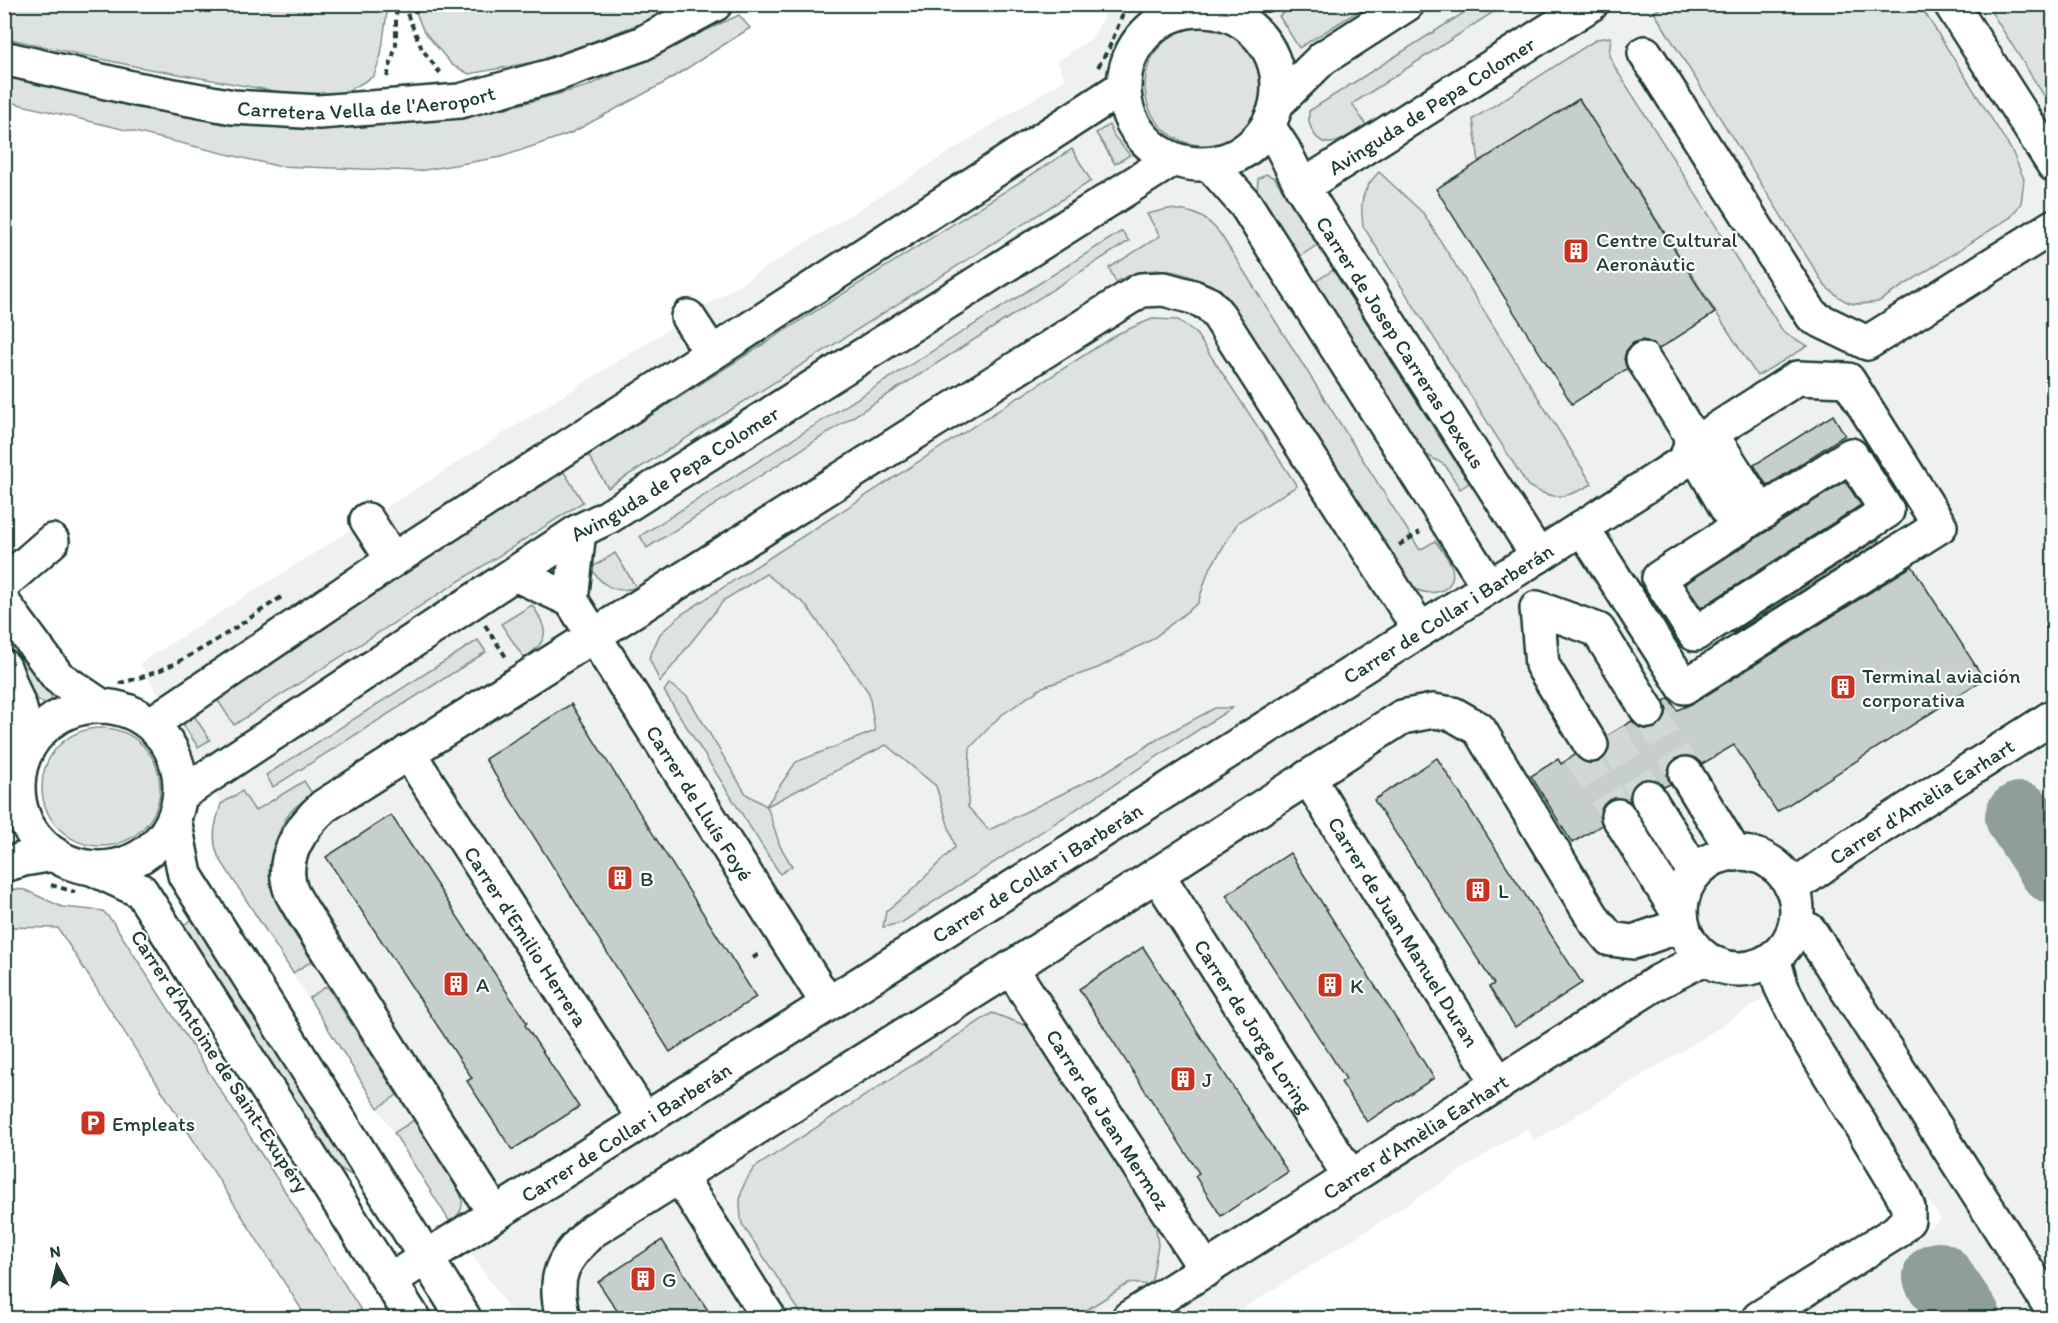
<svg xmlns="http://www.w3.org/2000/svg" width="2058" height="1323" viewBox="0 0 2058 1323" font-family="Itim,sans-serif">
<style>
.built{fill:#eef1f0}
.green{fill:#dee3e2;stroke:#7e908b;stroke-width:1.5}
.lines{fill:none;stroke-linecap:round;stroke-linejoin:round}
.taxiway{stroke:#8f9e9a;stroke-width:70}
.building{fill:#c7cfcc;stroke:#1f3d34;stroke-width:1.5}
.minor-tunnel{stroke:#d2d8d6;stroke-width:33;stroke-dasharray:33 16;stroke-linecap:butt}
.minor-casing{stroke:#1f3d34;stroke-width:38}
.path{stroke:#1f3d34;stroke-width:4;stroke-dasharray:6 4.5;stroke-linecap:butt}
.minor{stroke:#fff;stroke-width:33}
.labels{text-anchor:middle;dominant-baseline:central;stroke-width:4.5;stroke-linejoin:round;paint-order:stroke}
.street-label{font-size:21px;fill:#1f3d34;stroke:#fff}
.poi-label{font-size:21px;fill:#1f3d34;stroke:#fff;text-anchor:start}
</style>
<rect width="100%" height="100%" fill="#fff"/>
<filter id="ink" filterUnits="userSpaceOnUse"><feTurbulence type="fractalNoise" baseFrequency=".0167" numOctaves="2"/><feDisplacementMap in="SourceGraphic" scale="12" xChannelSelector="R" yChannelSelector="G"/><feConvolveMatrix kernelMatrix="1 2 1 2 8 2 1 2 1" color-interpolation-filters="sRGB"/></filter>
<g filter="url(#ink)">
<path class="built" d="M1104 5H2053V693L1835 832 1843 865 2053 733V1318H1787L1941 1220 1809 1016 1798 976 1697 1042 1534 1141 1527 1128 1229 1318H515L450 1222 218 856 213 844V834L221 804 140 663 1065 79 1057 62 1092 38 1104 17Z"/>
<g class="green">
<path d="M5 5H388L381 55 374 76 345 93 291 94 138 67 5 38Z"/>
<path d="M413 5H678L654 18 545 60 469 74 452 65 423 30Z"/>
<path d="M1296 5V4L1368 5 1299 48 1279 16Z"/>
<path d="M1476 5H1504L1352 104 1366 125C1357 130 1346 139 1336 142 1317 148 1307 127 1309 111Z"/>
<path d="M1666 5H1920L2012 151 2024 179 2021 203 2011 217 1878 302C1849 306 1848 305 1825 286L1654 12Z"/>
<path d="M1987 5H2053V110Z"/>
<path d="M739 15 750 28 664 83 571 133 501 157 419 171 277 166 5 101V74L181 114 333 128 507 108 588 86Z"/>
<circle cx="1204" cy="86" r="59"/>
<path d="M1611 37 1609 55 1616 69 1784 333 1808 346 1757 376 1579 99 1479 162 1473 119 1597 39Z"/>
<path d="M1109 125 1114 136 1130 155 1115 164 1096 133Z"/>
<path d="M1072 149 1091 181 608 488 588 455Z"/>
<path d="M1379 172 1423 213 1592 484C1565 499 1555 501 1528 486L1363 226C1360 202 1361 190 1379 172Z"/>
<path d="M1266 174 1275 178 1317 245 1299 257 1257 192 1258 179Z"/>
<path d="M1168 209C1192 210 1207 216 1221 235L1420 550 1435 541C1440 548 1448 557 1451 565 1460 590 1431 599 1414 588L1228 298C1192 272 1158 259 1116 282L1109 268 1160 236 1147 214Z"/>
<path d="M1122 231 1129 241 647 548 640 536Z"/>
<path d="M1333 270 1469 483 1460 489 1445 465 1423 453 1315 282Z"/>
<path d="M1152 319 1178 320 1195 332 1297 486 1238 522 1208 572 1198 603 1151 640 1098 668 1043 687 1000 716 970 748 968 807 989 830 1104 773 1161 737 1215 708H1232L901 923 883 927 886 911 909 893 955 847 936 786 886 745 767 806 780 846 792 866 780 874 664 691 669 684 687 696 746 794 766 806 796 762 875 731 869 693 806 605 766 574 724 600 660 682 649 658 660 634 682 614 1117 334Z"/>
<path d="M564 472 583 502 234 725 213 693Z"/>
<path d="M615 553 636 587C616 595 601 585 591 568Z"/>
<path d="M532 605C549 629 550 641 524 658L501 624Z"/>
<path d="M478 640 486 652 273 787 266 775Z"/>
<path d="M32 664 50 692 52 700 45 704 39 701 19 671Z"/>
<path d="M189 708 210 740 198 747 177 715Z"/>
<circle cx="101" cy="787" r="59"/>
<path d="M304 781 312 793C306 798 300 803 294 808 273 831 266 876 278 905 287 925 301 943 312 961L293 973 218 856C211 837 215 823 221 804L242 791 255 811Z"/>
<path d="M13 889 25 890 62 907 103 911 113 922 366 1318H307L58 928 5 927V892Z"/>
<path d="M192 919 360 1180 329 1162 181 927Z"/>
<path d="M327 986 397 1095 378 1108 309 998Z"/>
<path d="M992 1013 1030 1027 1155 1221 1158 1245 1151 1285 1129 1283 1074 1318H804L742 1224C738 1199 739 1189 754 1168Z"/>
<path d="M414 1120 460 1193C465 1206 461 1214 450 1222L394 1133Z"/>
</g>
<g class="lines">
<g class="taxiway">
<path d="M2020 817 2054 869"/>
<path d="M1938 1277 1966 1318"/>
</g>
</g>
<g class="building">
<path d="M1579 99 1715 313 1659 349 1652 343 1643 340 1633 343 1626 351 1624 359 1627 369 1572 404 1436 189Z"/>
<path d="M1833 415 1845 435 1767 486 1754 465Z"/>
<path d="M1845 481 1861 505 1701 608 1685 584Z"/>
<path d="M1878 539 1880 542 1733 634V632Z"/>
<path d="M1912 566 1984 679 1777 812 1734 745 1702 764 1694 757 1686 755 1677 758 1669 766 1667 775 1670 784 1664 787 1656 780 1647 778 1639 781 1631 789 1629 797 1631 803 1626 799 1618 797 1608 800 1601 808 1599 816 1602 825 1572 843 1531 776 1558 759 1561 764 1575 755 1583 762 1591 764 1600 761 1608 753 1610 744 1607 736 1632 721 1640 728 1649 730 1657 727 1665 719 1667 710 1664 701 1669 698 1677 710 1694 703Z"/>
<path d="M571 704 756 997 670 1052 485 759Z"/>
<path d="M1437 758 1582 983 1515 1027 1489 987 1494 984 1374 800Z"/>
<path d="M391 815 527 1023 525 1025 579 1107 512 1150 467 1081 472 1078 326 857Z"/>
<path d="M1290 853 1434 1078 1367 1122 1341 1082 1346 1079 1226 895Z"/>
<path d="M1143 947 1288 1172 1221 1216 1195 1176 1199 1173 1079 989Z"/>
<path d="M662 1240 686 1277 713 1318H622L598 1282Z"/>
</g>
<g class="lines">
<g class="minor-tunnel">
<path d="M1648 711 1686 774"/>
<path d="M1610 734 1648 797"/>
<path d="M1579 753 1618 816"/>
</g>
<g class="minor-casing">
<g id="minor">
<path d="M1951 4 2054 165"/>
<circle cx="1201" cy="87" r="77"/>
<path d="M1645 53 1813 317 1867 343 2054 226"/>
<path id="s1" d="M4 58 136 89 233 107 319 112 460 101 551 76 641 44 715 4"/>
<path d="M1278 102 1323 58 1407 4"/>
<path id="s2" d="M1268 126 1283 149 1302 187 1538 556"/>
<path d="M1210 164 1246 205 1489 587"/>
<path id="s3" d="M1302 187 1591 4"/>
<path d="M688 317 711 352"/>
<path d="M1643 359 1690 434 1691 446"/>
<path d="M1711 434 1762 513"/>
<path d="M1851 455 1887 511 1695 634 1659 578Z"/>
<path d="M367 520 393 560"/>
<path d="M1582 527 1684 687 1940 526 1848 380 1797 378 1691 446 1685 461"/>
<path id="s4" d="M515 574 571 600 828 1004"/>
<path d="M4 583 52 541"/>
<path d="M571 600 579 531"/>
<path d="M4 604 58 677 101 706"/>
<path d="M4 667 20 709 29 745"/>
<circle cx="99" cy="787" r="81"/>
<path d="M151 724 393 560 1123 87"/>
<path d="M1591 745 1542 665 1537 608 1598 630 1648 711"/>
<path id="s5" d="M408 752 645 1120"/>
<path d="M1686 774 1735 854"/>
<path id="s6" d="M1308 777 1499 1084"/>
<path id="s7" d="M180 795 579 531 608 517 1173 159"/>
<path d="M1648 797 1695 873"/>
<path d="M1618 816 1681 917"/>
<path d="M174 819 185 875 464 1318"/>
<circle cx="1739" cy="911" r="58"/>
<path d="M4 865 24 859 54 854"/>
<path d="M92 868 141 891 413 1318"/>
<path id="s8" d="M1157 874 1351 1178"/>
<path id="s9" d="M1792 888 1846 849 2054 716"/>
<path d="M1794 930H1809L2054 1312"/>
<path id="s10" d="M1011 968 1206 1270"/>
<path d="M680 1177 769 1318"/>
<path d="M495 1214 303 912C299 905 294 898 291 891 279 858 301 827 324 806L1117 305 1141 290 1164 289 1193 297 1209 304 1219 316 1420 630"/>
<path id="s11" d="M389 1281 1538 556 1685 461 1699 460 1738 528"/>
<path d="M563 1318C552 1276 562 1260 592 1231L1011 968 1402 717 1433 711 1453 714 1479 729 1595 921 1610 939 1633 942 1682 925"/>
<path id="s12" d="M1129 1318 1658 982 1704 958"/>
<path d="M1759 1318 1896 1232 1908 1220V1207L1903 1195 1801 1027 1781 986 1773 958"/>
</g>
</g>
<g class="path">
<path d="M403 4 422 49 440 73"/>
<path d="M1098 67 1109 48 1123 14 1119 4"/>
<path d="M387 77 396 45V4"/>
<path d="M1399 545 1420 532"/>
<path d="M485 625 506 657"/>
<path d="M119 683C177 672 235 627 283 596"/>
<path d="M51 885 75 892"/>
<path d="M753 958 760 953"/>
</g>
<use href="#minor" class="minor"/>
</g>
</g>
<defs>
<g id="building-square" transform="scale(1.35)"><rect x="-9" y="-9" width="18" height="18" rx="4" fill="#c8321e" stroke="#fff"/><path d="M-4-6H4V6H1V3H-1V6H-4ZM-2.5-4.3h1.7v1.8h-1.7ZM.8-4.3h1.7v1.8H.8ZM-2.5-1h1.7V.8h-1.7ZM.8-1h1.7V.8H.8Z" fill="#fff"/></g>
<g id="parking-square" transform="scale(1.35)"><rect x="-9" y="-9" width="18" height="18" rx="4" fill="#c8321e" stroke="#fff"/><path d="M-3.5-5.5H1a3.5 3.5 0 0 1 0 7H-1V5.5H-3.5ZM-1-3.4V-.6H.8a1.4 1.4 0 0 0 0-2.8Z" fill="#fff"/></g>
</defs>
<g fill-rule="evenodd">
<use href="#building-square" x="1576" y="251"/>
<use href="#building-square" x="1843" y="687"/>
<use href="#building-square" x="620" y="878"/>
<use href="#building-square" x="1478" y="890"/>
<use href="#building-square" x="456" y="984"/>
<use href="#building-square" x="1330" y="985"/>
<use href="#building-square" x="1183" y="1079"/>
<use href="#parking-square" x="93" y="1123"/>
<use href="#building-square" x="643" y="1279"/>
</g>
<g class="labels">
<g class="street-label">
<text stroke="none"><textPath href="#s1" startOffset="368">Carretera Vella de l'Aeroport</textPath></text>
<text stroke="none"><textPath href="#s3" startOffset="153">Avinguda de Pepa Colomer</textPath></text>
<text stroke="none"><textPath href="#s2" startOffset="254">Carrer de Josep Carreras Dexeus</textPath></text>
<text stroke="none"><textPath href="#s7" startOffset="590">Avinguda de Pepa Colomer</textPath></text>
<text stroke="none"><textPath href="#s11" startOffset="1252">Carrer de Collar i Barberán</textPath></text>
<text stroke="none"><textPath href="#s9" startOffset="156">Carrer d'Amèlia Earhart</textPath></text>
<text stroke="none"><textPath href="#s4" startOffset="302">Carrer de Lluís Foyé</textPath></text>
<text stroke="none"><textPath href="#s11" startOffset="766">Carrer de Collar i Barberán</textPath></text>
<text stroke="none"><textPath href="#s6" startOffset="182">Carrer de Juan Manuel Duran</textPath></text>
<text stroke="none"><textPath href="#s5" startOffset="219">Carrer d'Emilio Herrera</textPath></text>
<text stroke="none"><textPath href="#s8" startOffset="180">Carrer de Jorge Loring</textPath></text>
<text transform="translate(220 1061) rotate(57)">Carrer d'Antoine de Saint-Exupéry</text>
<text stroke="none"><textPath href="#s10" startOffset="180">Carrer de Jean Mermoz</textPath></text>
<text stroke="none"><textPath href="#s11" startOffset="280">Carrer de Collar i Barberán</textPath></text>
<text stroke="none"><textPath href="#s12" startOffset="339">Carrer d'Amèlia Earhart</textPath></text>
</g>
<g class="poi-label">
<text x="1596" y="239">Centre Cultural<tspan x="1596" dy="24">Aeronàutic</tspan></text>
<text x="1862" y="675">Terminal aviación<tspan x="1862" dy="24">corporativa</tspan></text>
<text x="640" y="878">B</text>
<text x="1498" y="890">L</text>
<text x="476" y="984">A</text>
<text x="1350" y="985">K</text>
<text x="1202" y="1079">J</text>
<text x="112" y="1123">Empleats</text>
<text x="662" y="1279">G</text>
</g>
</g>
<rect width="2058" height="1323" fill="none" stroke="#fff" stroke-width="24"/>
<rect x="12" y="12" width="2034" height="1299" fill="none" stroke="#1f3d34" stroke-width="2" filter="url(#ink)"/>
<g transform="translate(57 1266) rotate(352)" stroke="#ffffff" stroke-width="4.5" paint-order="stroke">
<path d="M0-4.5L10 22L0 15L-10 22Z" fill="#1f3d34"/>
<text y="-9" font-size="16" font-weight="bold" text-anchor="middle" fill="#1f3d34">N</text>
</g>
</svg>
